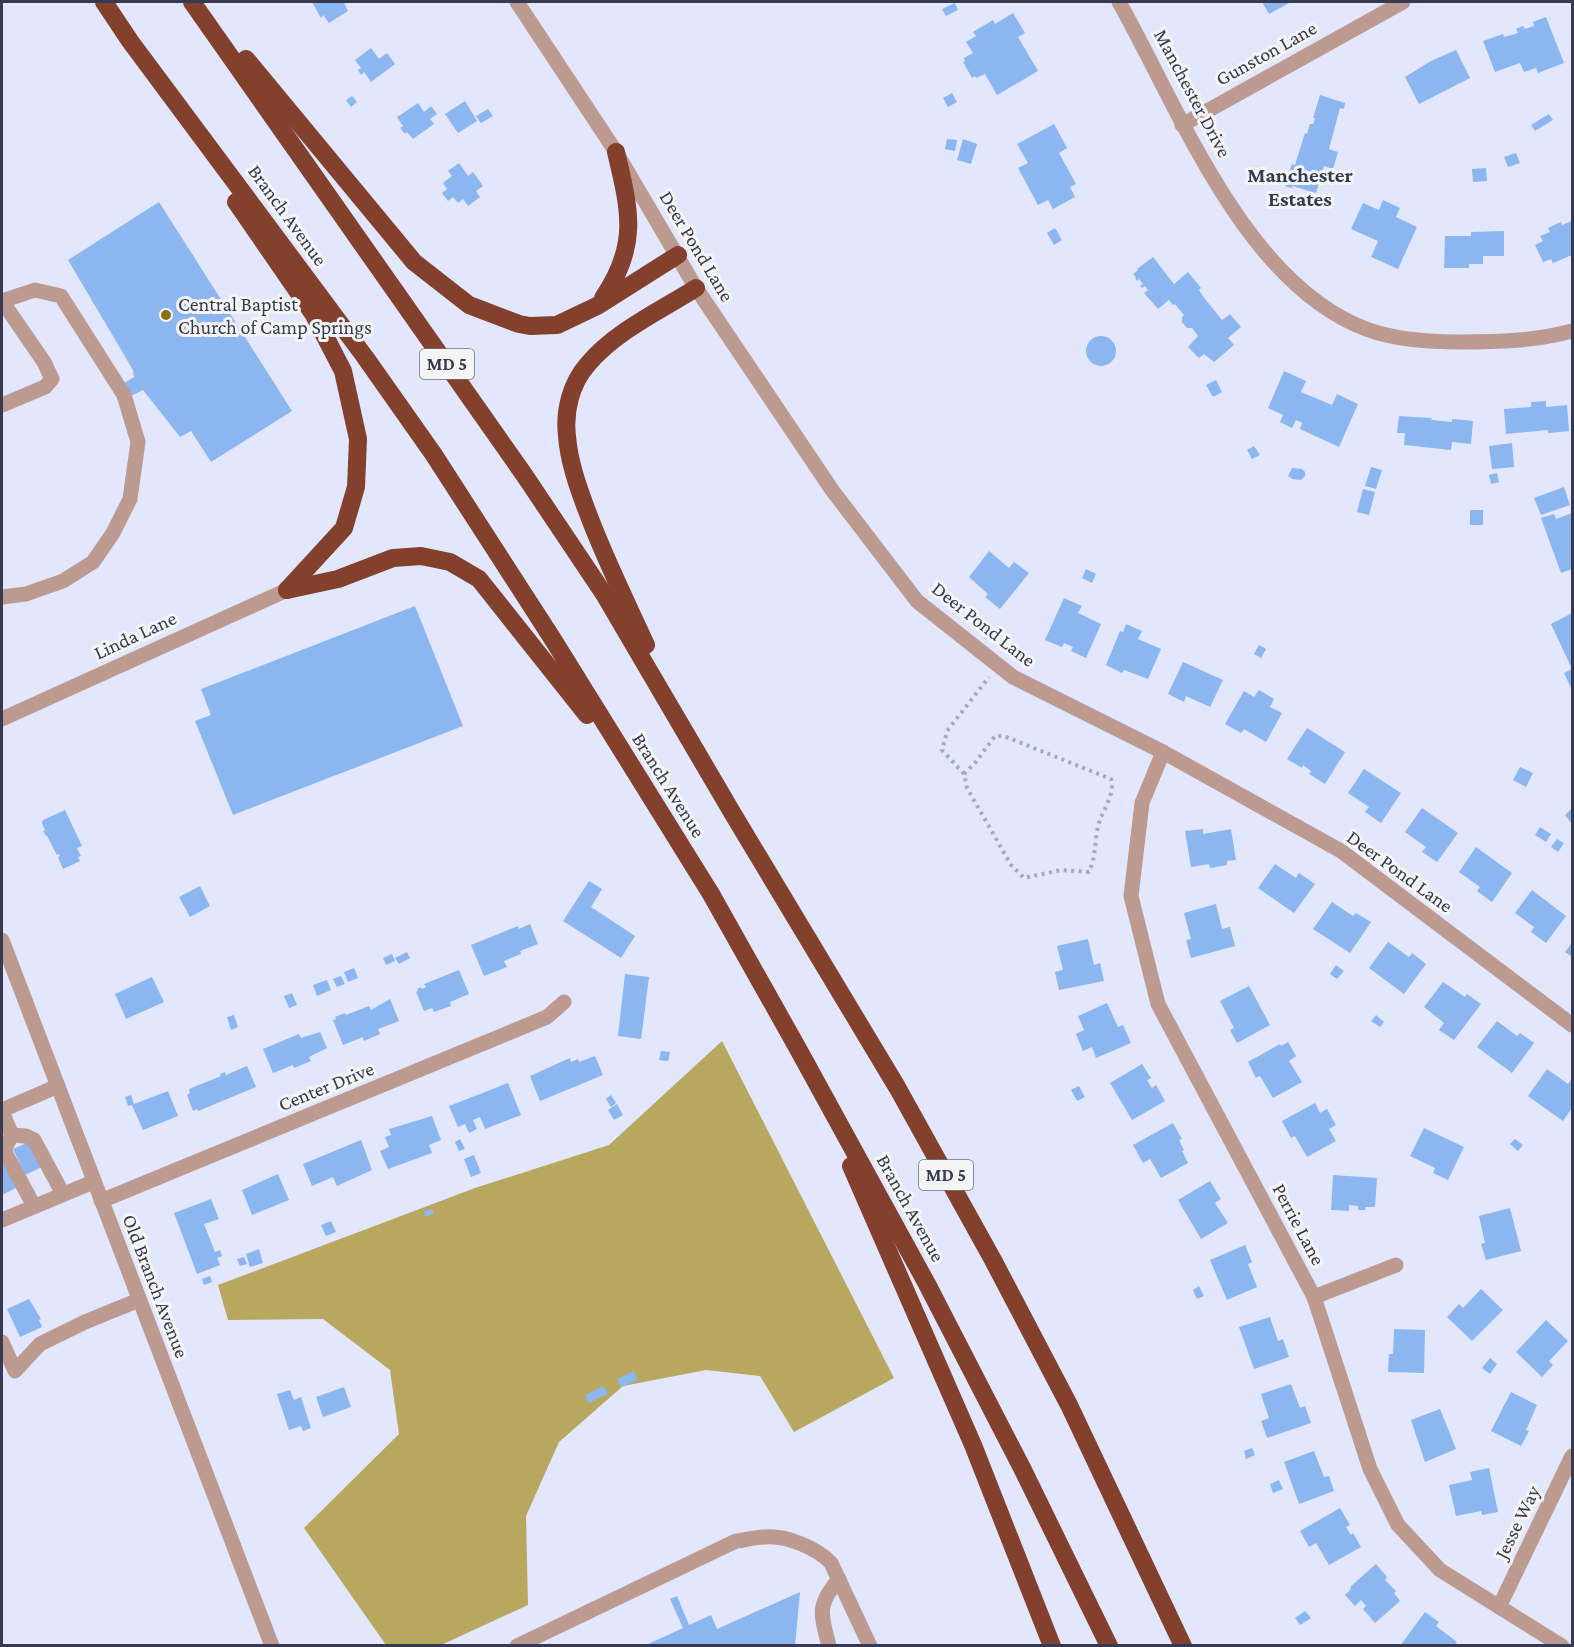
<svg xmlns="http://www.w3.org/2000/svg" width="1574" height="1647" viewBox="0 0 1574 1647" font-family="'Crimson Pro',serif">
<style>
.forest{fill:#b8a75f}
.building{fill:#8cb6f0}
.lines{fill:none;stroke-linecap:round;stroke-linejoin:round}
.path{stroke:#a4a9bf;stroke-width:4;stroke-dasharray:3 4.5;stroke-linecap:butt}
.minor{stroke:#bc9a90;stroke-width:15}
.highway{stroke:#82402d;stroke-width:18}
.poi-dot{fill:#857214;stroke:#f5f5f5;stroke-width:2}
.labels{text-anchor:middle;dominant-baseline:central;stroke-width:6;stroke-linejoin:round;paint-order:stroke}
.shield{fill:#f5f5f5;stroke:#6f7181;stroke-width:1.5}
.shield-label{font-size:18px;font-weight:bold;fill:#36394f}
.street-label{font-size:20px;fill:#36394f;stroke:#f5f5f5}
.poi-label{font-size:20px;fill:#36394f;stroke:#f5f5f5;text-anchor:start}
.neighbourhood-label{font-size:21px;font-weight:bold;fill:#36394f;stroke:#f5f5f5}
</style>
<rect width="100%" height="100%" fill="#e2e7fd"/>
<path class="forest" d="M722 1041 894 1378 794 1432 760 1376 706 1370 623 1386 559 1442 526 1516 528 1605 441 1645H386L304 1528 399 1434 390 1370 323 1319 228 1320 218 1285 475 1188 609 1145Z"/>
<g class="building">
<path d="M312 2H347L344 3 348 11 329 23 323 15 321 18Z"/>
<path d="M1262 2H1291L1269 14Z"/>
<path d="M955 3 958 10 946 16 942 9Z"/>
<path d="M1013 13 1025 33 1018 37 1038 71 997 95 985 74 976 78 975 76 972 78 963 62 965 61 964 58 973 53 966 42 976 36 973 32 993 20 995 24Z"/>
<path d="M1546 17 1564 63 1538 73 1536 68 1524 72 1520 63 1495 72 1483 41 1503 34 1504 37 1518 33 1516 29 1523 26 1525 29 1534 26 1533 22Z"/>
<path d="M371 48 379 59 387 53 395 64 371 82 364 72 361 75 358 70 361 68 355 60Z"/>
<path d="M1456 50 1470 78 1419 104 1405 77 1431 61Z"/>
<path d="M952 93 957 102 948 107 943 98Z"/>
<path d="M1320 95 1345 103 1344 109 1340 108 1329 149 1338 152 1333 169 1324 166 1316 193 1292 186V188L1285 186 1292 164 1295 165 1305 133 1307 134 1310 124H1313L1315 118H1313Z"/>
<path d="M352 96 357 102 351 107 346 100Z"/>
<path d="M465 101 477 121 458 133 445 114Z"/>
<path d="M418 103 424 112 431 106 437 114 430 119 434 124 413 139 407 132 405 134 400 128 403 126 397 117Z"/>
<path d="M488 109 493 116 481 123 476 116Z"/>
<path d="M1549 114 1553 120 1535 131 1531 125Z"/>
<path d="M1054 124 1067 148 1059 153 1076 184 1070 187 1075 197 1053 209 1048 200 1038 205 1018 168 1028 163 1017 144Z"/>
<path d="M947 139 957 140 955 151 945 149Z"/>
<path d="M963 139 977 144 971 164 957 160Z"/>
<path d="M1516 153 1520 163 1508 167 1504 157Z"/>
<path d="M459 163 468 176 473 172 483 186 476 191 480 197 468 206 463 199 458 203 453 197 448 201 442 193 447 189 443 183 452 176 448 171Z"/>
<path d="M1486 168 1487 181 1473 182 1472 169Z"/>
<path d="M1383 200 1400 208 1396 217 1417 227 1398 269 1371 257 1378 241 1351 229 1363 203 1379 210Z"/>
<path d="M159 202 292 411 211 462 191 431 180 437 143 390 129 397 121 385 134 377 133 370 68 260Z"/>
<path d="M1572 221V255L1553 263 1551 259 1543 262 1535 245 1543 241 1540 236 1550 232 1548 228 1561 222 1562 225Z"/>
<path d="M1055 228 1062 240 1054 245 1047 233Z"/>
<path d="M1504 231V256H1483V264H1469V268H1444L1445 236H1471V232Z"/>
<path d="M1153 257 1174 284 1188 272 1201 288 1199 290 1205 299 1222 320 1230 314 1241 327 1228 338 1234 345 1214 362 1204 354 1199 358 1188 347 1198 336 1192 328H1187L1182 322V317L1184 315 1175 304 1173 305 1169 300 1158 309 1144 293 1148 290 1145 286 1142 288 1140 286 1143 284 1139 279 1137 281 1135 278 1136 277 1133 274 1138 270 1137 269Z"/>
<circle cx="1101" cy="351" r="15"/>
<path d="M1284 371 1306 381 1301 392 1332 405 1337 394 1358 404 1339 447 1300 429 1302 423 1296 420 1292 428 1280 422 1283 415 1268 408Z"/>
<path d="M1216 380 1222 392 1213 397 1206 385Z"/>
<path d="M1546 401V407L1567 405 1569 431 1548 433V430L1506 434 1504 409 1531 407V402Z"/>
<path d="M1399 416 1432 418 1431 420 1452 422V419L1473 421 1471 444 1452 442 1451 450 1404 445 1405 433H1397Z"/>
<path d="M1512 443 1514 467 1492 469 1489 446Z"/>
<path d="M1254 446 1260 455 1252 459 1247 450Z"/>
<path d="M1371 467 1382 470 1376 489 1365 486Z"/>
<path d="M1292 468 1302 469 1305 472V476L1301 480 1292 479 1288 476Z"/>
<path d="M1497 473 1499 482 1491 484 1489 475Z"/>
<path d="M1564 487 1570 505 1541 515 1534 498Z"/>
<path d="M1363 489 1375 492 1369 515 1357 512Z"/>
<rect x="1470" y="510" width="13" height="15"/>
<path d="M1572 513V569L1561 573 1541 518 1554 514 1556 519Z"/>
<path d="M989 551 1009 568 1014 562 1029 573 1000 609 985 597 988 594 969 577Z"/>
<path d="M1086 569 1096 574 1092 583 1082 578Z"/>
<path d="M1064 598 1082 606 1078 613 1101 624 1086 658 1071 651 1073 647 1064 643 1062 647 1045 640Z"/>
<path d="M415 606 463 726 233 815 195 721 211 715 201 689Z"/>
<path d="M1572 613V669L1551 624Z"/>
<path d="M1126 624 1142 631 1138 639 1161 649 1148 679 1124 670 1122 673 1106 665 1120 631 1123 632Z"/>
<path d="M1259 645 1266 649 1261 658 1254 654Z"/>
<path d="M1183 662 1223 680 1210 707 1186 696 1184 702 1168 694Z"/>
<path d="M1572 669V690L1564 673Z"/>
<path d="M1259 690 1274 699 1270 707 1282 713 1266 742 1244 729 1241 733 1225 724 1244 691 1254 697Z"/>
<path d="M1307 728 1345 752 1325 784 1309 774 1311 771 1303 765 1302 768 1287 759Z"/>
<path d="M1520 767 1533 773 1526 787 1513 780Z"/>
<path d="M1364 769 1401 793 1381 823 1365 812 1369 807 1348 793Z"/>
<path d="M1422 808 1458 833 1437 862 1422 852 1426 847 1405 832Z"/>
<path d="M1572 808V824L1565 815Z"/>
<path d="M65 810 82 846 77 848 81 856 78 857 80 861 63 869 58 857 60 856 59 854 57 855 47 836H46L43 831 45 830 42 823 43 820Z"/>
<path d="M1540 827 1551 834 1546 842 1535 835Z"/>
<path d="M1203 829V834L1231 829 1236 860 1227 861V865L1210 868 1209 864 1191 867 1185 831Z"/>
<path d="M1557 839 1564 843 1558 852 1551 847Z"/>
<path d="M1476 847 1512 873 1492 902 1477 891 1480 887 1459 872Z"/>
<path d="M1275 864 1296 878 1299 873 1315 884 1294 913 1258 888Z"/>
<path d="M589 881 602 889 591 907 635 936 621 958 563 921Z"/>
<path d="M200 886 210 906 190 917 179 897Z"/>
<path d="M1532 890 1566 916 1546 943 1531 932 1534 927 1515 913Z"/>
<path d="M1332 902 1353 916 1356 913 1371 922 1350 953 1313 929Z"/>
<path d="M1216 904 1222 929 1230 927 1235 946 1191 958 1186 940 1191 939 1184 913Z"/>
<path d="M530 924 538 944 520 951 521 954 504 961 507 967 484 976 471 945 518 926 519 929Z"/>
<path d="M1088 939 1094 965 1100 963 1104 981 1059 990 1055 972 1063 970 1057 946Z"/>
<path d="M1388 942 1409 957 1412 953 1426 964 1404 994 1369 968Z"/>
<path d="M1572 943V957L1565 952Z"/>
<path d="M407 952 410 958 399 964 395 958Z"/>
<path d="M392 954 395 961 386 965 383 958Z"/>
<path d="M1336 965 1344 971 1337 979 1330 974Z"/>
<path d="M354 968 358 978 348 982 344 972Z"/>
<path d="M459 970 469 994 450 1002 451 1006 434 1012 432 1008 424 1011 416 992 418 991 417 989 421 987 422 989 426 987 424 984Z"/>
<path d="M625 974 649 977 641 1039 618 1036Z"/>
<path d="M341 976 345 984 337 987 333 979Z"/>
<path d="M152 977 164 1002 126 1019 115 994Z"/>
<path d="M327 980 331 990 317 996 313 985Z"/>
<path d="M1443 982 1465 997 1467 994 1481 1004 1454 1040 1439 1030 1444 1023 1424 1007Z"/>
<path d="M1249 986 1270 1025 1237 1043 1230 1030 1234 1028 1220 1001Z"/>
<path d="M292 993 297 1005 289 1008 284 996Z"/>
<path d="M390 999 399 1021 378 1029 380 1034 364 1041 363 1037 343 1045 333 1020 336 1019 335 1017 345 1013 346 1015 369 1006 371 1010Z"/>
<path d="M1107 1003 1118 1027 1123 1025 1131 1043 1096 1058 1092 1047 1083 1051 1076 1034 1084 1030 1078 1016Z"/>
<path d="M234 1015 238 1027 231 1030 227 1017Z"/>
<path d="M1376 1015 1384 1022 1380 1027 1371 1021Z"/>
<path d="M1497 1021 1517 1036 1520 1033 1534 1043 1512 1073 1477 1047Z"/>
<path d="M320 1032 327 1048 309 1057 311 1061 294 1068 293 1065 273 1073 263 1049 299 1034 301 1038Z"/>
<path d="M1288 1042 1296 1056 1289 1061 1302 1082 1273 1098 1260 1076 1256 1078 1248 1062 1280 1044 1281 1046Z"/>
<path d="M661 1051 670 1052 668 1061 659 1060Z"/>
<path d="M595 1056 603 1075 540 1101 530 1076 570 1058 571 1062 578 1059 579 1062Z"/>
<path d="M1142 1064 1151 1078 1147 1080 1152 1088 1156 1085 1165 1101 1132 1120 1110 1083Z"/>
<path d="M247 1066 256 1087 198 1111 197 1109 193 1111 187 1095 190 1093 189 1089 221 1076 220 1074 225 1072 226 1075Z"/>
<path d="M1547 1069 1568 1084 1571 1080 1572 1082V1108L1563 1121 1528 1096Z"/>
<path d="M508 1083 521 1115 485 1129 480 1117 473 1120 477 1129 469 1133 465 1124 458 1127 449 1106Z"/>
<path d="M1079 1086 1085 1097 1077 1101 1071 1090Z"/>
<path d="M168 1091 178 1116 143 1130 132 1105 128 1106 125 1097 131 1095 134 1104Z"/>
<path d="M611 1095 616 1103 611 1107 606 1099Z"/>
<path d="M1315 1103 1320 1113 1327 1109 1336 1125 1329 1129 1336 1141 1307 1157 1295 1136 1291 1138 1282 1121Z"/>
<path d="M617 1104 623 1115 614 1120 608 1110Z"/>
<path d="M432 1116 441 1140 429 1145 432 1153 388 1169 380 1151 389 1147 385 1137 391 1135 389 1129Z"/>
<path d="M1173 1123 1182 1139 1179 1140 1184 1150 1182 1151 1188 1163 1161 1178 1150 1159 1143 1163 1133 1145Z"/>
<path d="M1424 1128 1464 1147 1448 1180 1433 1173 1435 1168 1410 1156Z"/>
<path d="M460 1139 465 1149 459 1151 455 1142Z"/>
<path d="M1515 1139 1523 1145 1518 1151 1510 1144Z"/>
<path d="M361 1140 372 1170 337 1186 333 1177 312 1186 303 1164Z"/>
<path d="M31 1141 44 1166 25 1175 13 1149Z"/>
<path d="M474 1155 481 1173 471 1177 464 1159Z"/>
<path d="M2 1159 16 1188 2 1195Z"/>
<path d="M278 1174 289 1200 252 1215 242 1190Z"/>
<path d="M1333 1175 1377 1178 1375 1207H1366L1365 1210H1358V1206L1349 1205V1211L1331 1210Z"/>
<path d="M1210 1181 1221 1199 1215 1203 1228 1223 1201 1239 1178 1200Z"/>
<path d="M211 1199 219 1219 204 1224 215 1252 220 1250 222 1256 217 1258 220 1265 197 1274 174 1213Z"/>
<path d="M1510 1208 1521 1251 1486 1260 1481 1244 1485 1243 1479 1216Z"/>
<path d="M432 1209 434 1214 425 1216 424 1211Z"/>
<path d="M331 1221 336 1232 326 1236 321 1225Z"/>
<path d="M1245 1245 1252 1262 1248 1264 1257 1287 1227 1300 1210 1260Z"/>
<path d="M259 1249 263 1263 250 1267 246 1254Z"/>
<path d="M244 1257 247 1264 240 1266 237 1259Z"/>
<path d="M210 1276 212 1282 204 1285 202 1279Z"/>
<path d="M1199 1286 1204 1296 1197 1299 1193 1290Z"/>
<path d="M1481 1289 1503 1310 1472 1341 1447 1317 1459 1304 1463 1308Z"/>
<path d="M29 1299 41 1319 39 1320 42 1327 20 1337 7 1309Z"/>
<path d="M1270 1317 1278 1341 1283 1339 1289 1357 1254 1369 1239 1327Z"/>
<path d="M1546 1320 1568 1341 1549 1361 1553 1365 1542 1377 1516 1352Z"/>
<path d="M1394 1329 1425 1330 1424 1373 1388 1372 1389 1354H1393Z"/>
<path d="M1490 1358 1497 1364 1490 1374 1482 1368Z"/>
<path d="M634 1371 638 1380 621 1387 617 1379Z"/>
<path d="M1291 1384 1300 1408 1305 1406 1311 1423 1267 1438 1261 1421 1269 1418 1261 1394Z"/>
<path d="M604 1386 608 1394 589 1403 585 1395Z"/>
<path d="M344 1387 351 1407 323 1417 316 1397Z"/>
<path d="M290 1390 294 1400 301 1397 311 1428 303 1431 301 1426 289 1430 277 1394Z"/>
<path d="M1511 1392 1537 1405 1526 1430 1529 1431 1521 1446 1491 1431Z"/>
<path d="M1440 1409 1456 1449 1425 1462 1411 1420Z"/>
<path d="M1252 1448 1255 1455 1246 1459 1244 1451Z"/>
<path d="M1314 1451 1324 1477 1329 1476 1334 1491 1299 1504 1284 1462Z"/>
<path d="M1489 1468 1498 1512 1482 1515 1481 1511 1456 1516 1449 1485 1472 1480 1470 1472Z"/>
<path d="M1279 1480 1283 1489 1273 1493 1270 1484Z"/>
<path d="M1340 1508 1350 1525 1346 1527 1351 1535 1353 1533 1361 1547 1329 1565 1316 1543 1309 1547 1300 1531Z"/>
<path d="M1376 1564 1387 1577 1385 1580 1396 1591 1394 1593 1400 1601 1375 1623 1363 1609 1366 1606 1361 1600 1355 1606 1345 1595 1351 1589 1350 1587Z"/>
<path d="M800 1592 795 1646H644L683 1628 670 1599 677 1596 689 1625 711 1615 717 1629Z"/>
<path d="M1305 1611 1311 1618 1300 1625 1295 1618Z"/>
<path d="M1425 1612 1439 1622 1436 1626 1457 1642 1454 1646H1400Z"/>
</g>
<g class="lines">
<path class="path" d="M964 774 975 763 995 736H1004L1111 779C1115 793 1105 807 1100 820 1094 837 1097 855 1089 872L1061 870 1024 878 1011 865 967 788 964 774 942 750 947 731 989 677"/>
<g class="minor">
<path d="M517 2 616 152 696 288 832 490 917 601 1013 677 1163 752 1341 851 1572 1025"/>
<path d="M1119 2C1179 108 1244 283 1366 329 1396 340 1428 342 1460 342 1498 342 1535 341 1572 331"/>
<path d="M1182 125 1403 2"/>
<path d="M2 301 35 290 61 296 124 395 138 442 130 499 113 533 93 562 63 581 26 594 2 597"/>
<path d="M2 405 45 387 52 379 44 362 2 301"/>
<path d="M2 719 287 590"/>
<path d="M1163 752 1142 803 1131 896 1158 1004 1314 1297 1370 1469 1398 1525 1440 1570 1562 1646"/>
<path d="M2 940 272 1646"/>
<path d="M2 1110 58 1086"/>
<path d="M2 1112 12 1135 5 1148 6 1154 34 1206"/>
<path d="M12 1135 26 1136 34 1140 63 1194"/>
<path d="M101 1201 547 1017 564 1002"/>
<path d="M2 1220 93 1182"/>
<path d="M1314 1297 1396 1265"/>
<path d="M2 1342 15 1371 40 1344 85 1322 139 1300"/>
<path d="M1499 1607 1572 1456"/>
<path d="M517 1646 736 1541C745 1540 755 1537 765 1537 786 1535 817 1548 831 1563L870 1646"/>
<path d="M829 1646C821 1614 816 1606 839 1579"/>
</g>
<g class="highway">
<path d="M104 2 130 41 365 357 434 455 552 638 711 894 797 1047 927 1284 1022 1468 1109 1646"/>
<path d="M192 2 525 476 604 594 733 814 897 1087 993 1260 1069 1405 1183 1646"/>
<path d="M246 59 414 262 469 305 519 324 530 326 557 325 599 305 678 255"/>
<path d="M236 202 314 315 343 371 358 439 356 487 344 528 287 590"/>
<path d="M603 298C639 245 630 211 616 152"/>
<path d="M287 590 338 579 393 558 421 556 450 562 479 579 587 715"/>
<path d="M646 645C626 601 604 557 587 511 578 487 569 462 567 436 564 411 571 383 588 364 616 331 660 311 696 288"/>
<path d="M851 1166 973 1445 1052 1646"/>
</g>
</g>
<circle class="poi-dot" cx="166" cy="315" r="6"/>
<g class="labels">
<g class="shield">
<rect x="420" y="349" width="54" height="30" rx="4.5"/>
<rect x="919" y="1160" width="54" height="30" rx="4.5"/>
</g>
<g class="shield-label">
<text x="447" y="364">MD 5</text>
<text x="946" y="1175">MD 5</text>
</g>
<g class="street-label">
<text transform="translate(1266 53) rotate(-29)">Gunston Lane</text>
<text transform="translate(1193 93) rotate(62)">Manchester Drive</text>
<text transform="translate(288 215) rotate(54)">Branch Avenue</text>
<text transform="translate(697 246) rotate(59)">Deer Pond Lane</text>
<text transform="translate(984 624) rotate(38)">Deer Pond Lane</text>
<text transform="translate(135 635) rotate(-25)">Linda Lane</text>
<text transform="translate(669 785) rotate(58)">Branch Avenue</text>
<text transform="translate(1400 871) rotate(36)">Deer Pond Lane</text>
<text transform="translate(326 1086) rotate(-22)">Center Drive</text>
<text transform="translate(911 1208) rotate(61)">Branch Avenue</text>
<text transform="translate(1299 1224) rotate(62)">Perrie Lane</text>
<text transform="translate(156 1286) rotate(69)">Old Branch Avenue</text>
<text transform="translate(1517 1522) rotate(-64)">Jesse Way</text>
</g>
<g class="poi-label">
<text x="178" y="304">Central Baptist<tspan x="178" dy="23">Church of Camp Springs</tspan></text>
</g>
<g class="neighbourhood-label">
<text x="1300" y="175">Manchester<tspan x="1300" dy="24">Estates</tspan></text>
</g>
</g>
<rect width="1574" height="1647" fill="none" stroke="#36394f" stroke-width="6"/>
</svg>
